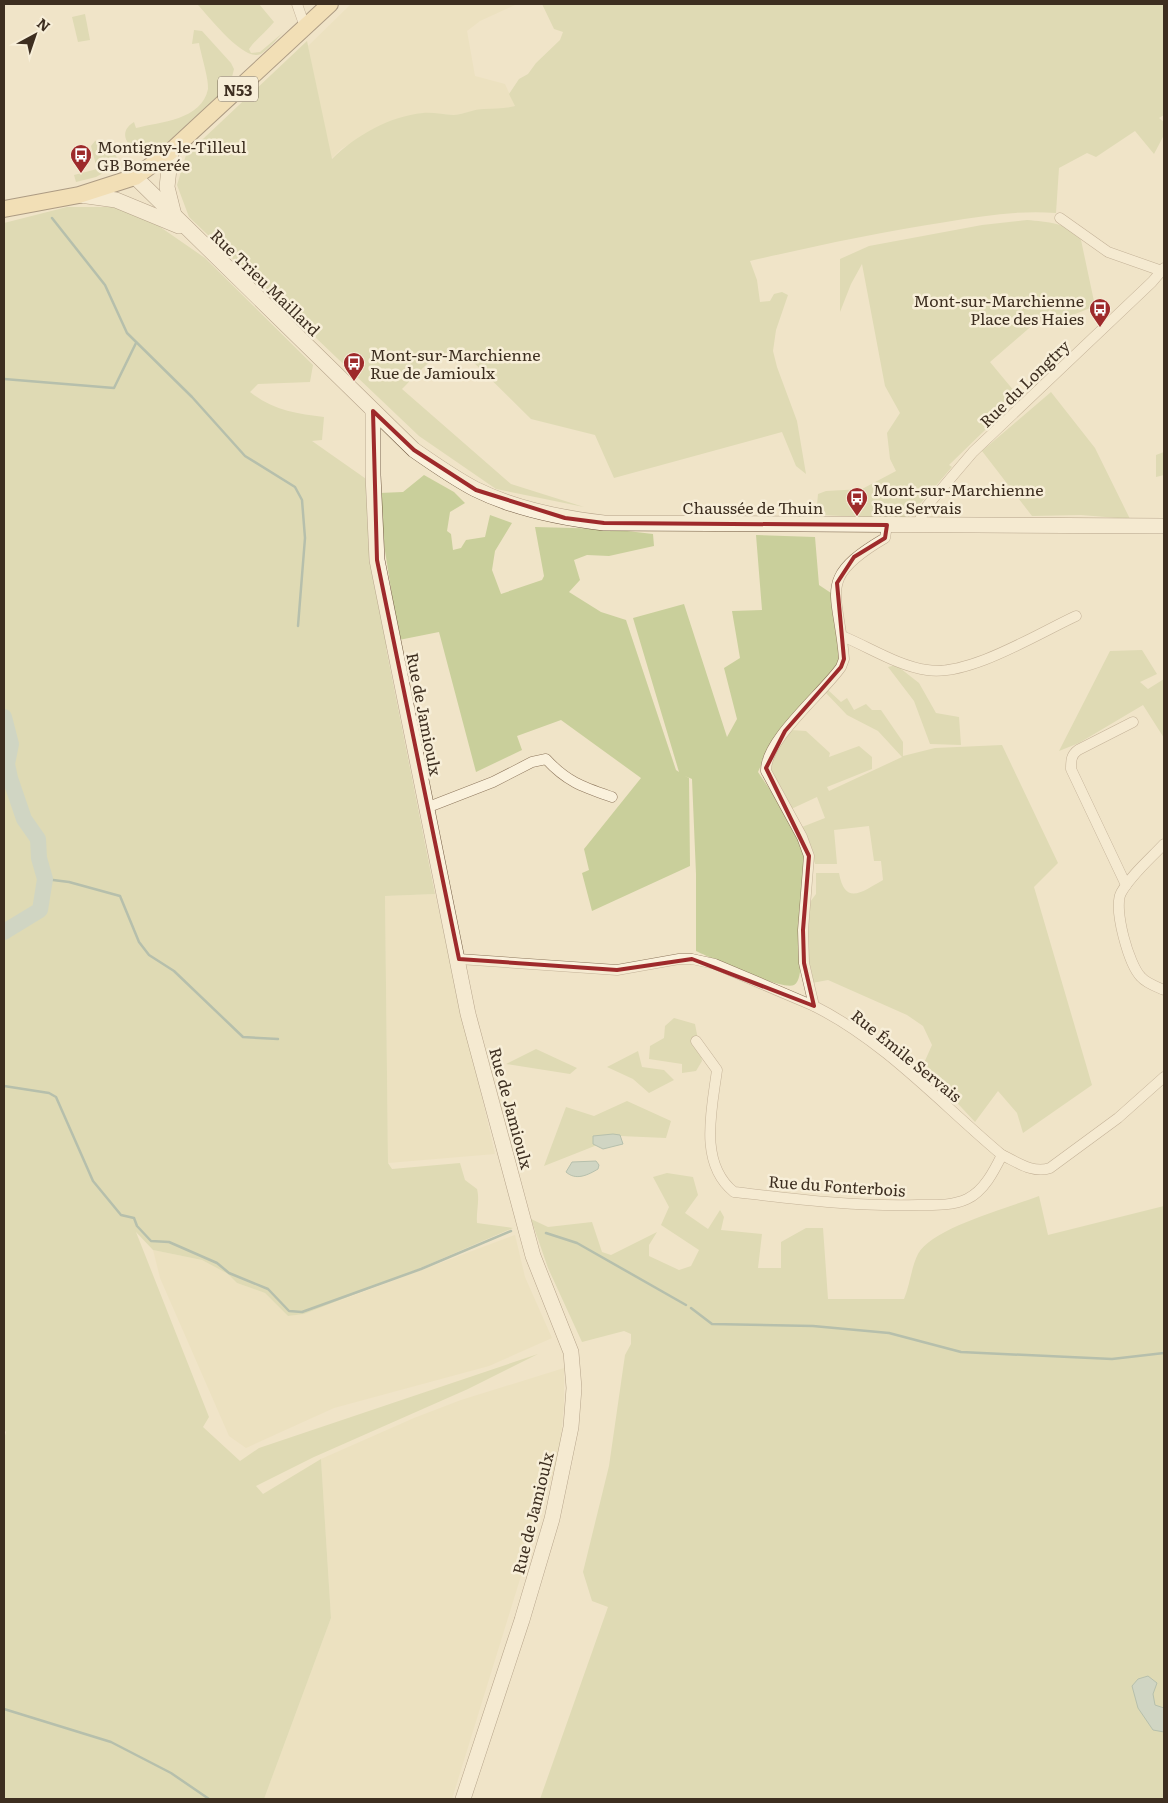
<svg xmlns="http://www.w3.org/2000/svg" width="1168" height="1803" viewBox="0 0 1168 1803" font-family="Literata,serif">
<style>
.farmland{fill:#e6deb5}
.green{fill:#c9cf9b}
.water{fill:#a9c4bc;stroke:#6f938a}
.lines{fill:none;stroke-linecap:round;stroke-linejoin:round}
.stream{stroke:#6f938a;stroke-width:2.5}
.river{stroke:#a9c4bc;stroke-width:16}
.street-casing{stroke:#8d765c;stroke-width:11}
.secondary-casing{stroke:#6f573f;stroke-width:16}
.primary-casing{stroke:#5b4430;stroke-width:18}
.street{stroke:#faf1dc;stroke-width:10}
.secondary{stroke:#faf1dc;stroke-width:15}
.primary{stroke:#f3d9a0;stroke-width:16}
.marked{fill:none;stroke:#9e2a2b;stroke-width:4;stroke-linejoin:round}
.labels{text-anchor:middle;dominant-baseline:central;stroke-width:5;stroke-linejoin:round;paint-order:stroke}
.shield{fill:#f7eed8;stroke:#756857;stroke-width:1}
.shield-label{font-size:15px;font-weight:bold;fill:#3d2e20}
.poi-label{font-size:16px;fill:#3d2e20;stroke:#f7eed8;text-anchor:start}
.street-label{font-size:16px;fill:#3d2e20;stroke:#f7eed8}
</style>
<rect width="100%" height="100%" fill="#f0e4c8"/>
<g class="farmland">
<path d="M351 4H517L480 21 467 31 475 76 505 84 515 106 500 110 484 109 455 115 423 113 393 120 341 149 331 159 308 46Z"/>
<path d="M435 894 495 1154 388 1163 385 896Z"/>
<path d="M515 1235 525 1277 552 1338 489 1366 334 1408 246 1448 229 1436 160 1278 153 1250 202 1260 228 1274 237 1283 265 1293 288 1316 304 1314Z"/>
<path d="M564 1368V1403L560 1450 452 1799H264L331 1618 321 1459 414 1418 461 1400Z"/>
</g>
<g class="green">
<path d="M197 4H259L274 22C266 32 256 39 249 49L251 53 260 52 286 30C278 37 270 48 261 54 244 63 208 15 197 4Z"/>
<path d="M542 4H1164V115L1159 118 1164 122V135L1154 154 1135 131 1096 157 1087 153 1059 168 1056 213C1019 210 983 216 946 222 880 232 815 246 750 261L757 280 760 302 770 301 774 294 782 292 788 295 776 330 773 351 777 367 797 421 806 474 796 466 782 432 614 478 595 435 531 419 459 348C453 351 447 352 440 355 429 360 411 380 402 389L511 484 584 507 496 489 419 436 189 217 177 185 186 155 307 41 332 159C355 136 390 116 423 113 433 112 444 115 454 115 464 114 474 109 484 109 495 108 504 109 515 106L509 94 519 79 528 74 536 63 560 40 563 32 554 29Z"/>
<path d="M85 14 90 40 78 42 72 17Z"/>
<path d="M194 30 202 31 231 63 234 69 230 85 159 150 138 152C125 144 119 131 134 122L136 128C160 122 202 120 208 89 209 79 201 55 199 43L192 44Z"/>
<path d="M95 141C110 138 118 152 117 165L96 177 76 182 74 175 97 169 91 146Z"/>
<path d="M67 207H122L153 222 205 258 313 365 310 382 258 384 250 392C272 410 297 414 324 417L322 440 312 441 369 481 390 647 386 648 435 894 385 896 388 1163 392 1169 460 1163 465 1180 477 1189C480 1201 476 1211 477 1223L513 1228 397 1278 304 1314 288 1316 265 1293 237 1283 228 1274 202 1260 153 1250 136 1232 209 1417 203 1427 240 1461 259 1448 538 1354 468 1389 314 1457 256 1486 263 1494 321 1459 331 1618 264 1799H4V1439L6 1432 4 1430V223Z"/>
<path d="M1027 220C1047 222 1068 222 1081 240L1095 306 1063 319 1050 310 990 362 1019 397 949 465 952 467 907 519 820 515 817 505 818 494 826 491 862 489 896 471 890 459 887 433 900 413 885 386 862 264 851 284 840 312V259L869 246 982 225Z"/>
<path d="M1051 392 1095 448 1130 519 1081 515 1032 516 982 451Z"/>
<path d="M1164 452V475L1156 477V455Z"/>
<path d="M424 475 454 492 465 503 450 512 447 531 451 534 453 550 461 548 466 540 485 537 490 515 512 523 495 551 492 570 501 594 542 580 544 576 535 527 610 529 653 534 654 546 609 556 587 555 574 560 580 580 569 592 601 612 626 620 676 770 679 772 633 618 684 604 727 737 737 719 724 668 740 658 732 611 762 610 756 535 815 537 819 585 831 593 841 660 769 747 758 772 785 812 806 855 801 964C800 970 800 982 794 985 782 991 711 958 696 951V874L692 779 685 776 689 778 690 866 592 911 582 873 589 870 584 849 641 778 561 720 517 736 522 750 476 772 439 632 399 640 385 551 379 493 403 492Z"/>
<path d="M1142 650 1157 674 1140 682 1148 689 1164 679V738L1143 705 1079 743 1059 751 1110 651Z"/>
<path d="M896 665 919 683 936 713 959 717 961 745 930 744 914 701 888 667Z"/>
<path d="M827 689 841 702 847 698 854 710 866 704 872 710H881L903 742V756L935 748 1002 745 1058 863 1034 887 1092 1085 1023 1133 1017 1113 998 1091 975 1122 948 1093 924 1063 932 1045 923 1026 907 1015 828 980 812 983 808 960V938L810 902 816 894V873H839C845 906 862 892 883 880L881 861H874L869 826 834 830 837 864H815L802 827 825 818 817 797 789 810 769 769 772 759 786 733 791 730 806 731 830 753 829 757 859 746 872 757V769L827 787 829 791 902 757 878 731 847 715 825 692Z"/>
<path d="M674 1018 695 1024 702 1061 696 1071 682 1073V1064L649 1059 650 1046 664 1038 665 1026Z"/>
<path d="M536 1049 577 1068 570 1074 506 1064Z"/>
<path d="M638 1051 642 1067 664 1070 674 1080 649 1093 633 1079 607 1067Z"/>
<path d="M627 1101 671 1121 666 1138 620 1136 544 1166 566 1107 594 1116Z"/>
<path d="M667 1173 693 1177 698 1195 685 1213 708 1229 720 1210 724 1217 721 1230 762 1234 758 1268H781V1242L806 1228H823L828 1299H904C910 1285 911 1268 918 1254 931 1228 1011 1207 1039 1196L1048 1235 1164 1206V1799H540L608 1607 592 1601 583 1572 609 1466 625 1355 631 1344V1334L624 1331 582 1342 548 1268 531 1219 548 1227 592 1222 602 1252 611 1255 657 1232 649 1245V1256L679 1270 691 1266 699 1250 661 1225 669 1207 653 1177Z"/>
</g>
<g class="water">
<path d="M613 1134 620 1135 623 1144 603 1149 593 1144V1136Z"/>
<path d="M596 1161 599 1165 598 1169C588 1175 576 1181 566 1172L572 1162Z"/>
<path d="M1148 1676 1157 1683 1153 1694 1155 1705 1164 1708V1732L1153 1730 1138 1708 1132 1686 1138 1679Z"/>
</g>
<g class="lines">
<g class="stream">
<path d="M52 218 105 285 127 333 192 397 245 456 295 487 302 500 305 538 298 626"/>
<path d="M4 379 114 388 136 343"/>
<path d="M45 879 69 882 120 896 139 942 149 955 174 971 243 1037 278 1039"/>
<path d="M4 1086 49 1093 56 1097 93 1181 121 1215 134 1218 137 1226 151 1241 169 1242 217 1263 229 1273 268 1289 289 1311 302 1312 421 1269 511 1231"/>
<path d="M546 1233 577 1243 686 1305"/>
<path d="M691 1308 712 1324 813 1326 889 1333 961 1352 1112 1359 1164 1353"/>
<path d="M4 1709 111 1742 171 1773 209 1799"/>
</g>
<path class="river" d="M4 717 11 744 7 764 10 778 24 819 38 839 39 858 45 879 40 910 4 932"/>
<g class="street-casing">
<g id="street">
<path d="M297 4 305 27"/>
<path d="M1060 218 1108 252 1162 271"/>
<path d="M887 525 885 538C815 579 839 591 844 659L841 667C823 693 765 740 766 771L802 837 809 856 803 930 804 963 814 1006C886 1042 941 1104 1002 1155"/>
<path d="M917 525 927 506 973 452 1152 282 1164 268"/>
<path d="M842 636C869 647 898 666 927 670 968 677 1037 634 1076 616"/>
<path d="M426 808 493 782 532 762 546 759C567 782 583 787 612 797"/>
<path d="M1164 844C1150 859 1131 875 1121 893 1113 909 1129 965 1141 977 1146 983 1157 987 1164 990"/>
<path d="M1126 885 1071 769C1071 761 1071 755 1078 750L1133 722"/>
<path d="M459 959 617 970 679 959H692L715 964 814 1006"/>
<path d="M696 1041 717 1070C712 1109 698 1163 734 1192 795 1199 856 1207 918 1205 934 1205 952 1206 967 1199 984 1191 994 1171 1002 1155 1017 1162 1033 1174 1050 1168L1118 1118 1164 1077"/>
</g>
</g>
<g class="secondary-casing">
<g id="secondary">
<path d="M171 151 167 187 174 215"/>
<path d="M135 177 414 450C434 464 454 478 475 489 515 509 561 518 604 523L1164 526"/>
<path d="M80 195 116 200 179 226"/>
<path d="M373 411V475L377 560 468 1014 533 1256 571 1352 574 1388 571 1427 552 1519 522 1620 463 1799"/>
</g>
</g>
<g class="primary-casing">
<path id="primary" d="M4 209 79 195 135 177 171 151 330 4"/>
</g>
<use href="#street" class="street"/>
<use href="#secondary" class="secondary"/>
<use href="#primary" class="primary"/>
</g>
<path d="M0 0H1168V1803H0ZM373 411 414 450 476 490 565 518 604 523 887 525 885 538 854 557 837 583 844 659 841 667 785 731 766 768 809 856 803 930 804 963 814 1006 692 959 617 970 459 959 377 560Z" fill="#f0e4c8" fill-opacity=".55" fill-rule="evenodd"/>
<path class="marked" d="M373 411 414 450 476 490 565 518 604 523 887 525 885 538 854 557 837 583 844 659 841 667 785 731 766 768 809 856 803 930 804 963 814 1006 692 959 617 970 459 959 377 560Z"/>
<defs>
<g id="bus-pin" transform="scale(1.125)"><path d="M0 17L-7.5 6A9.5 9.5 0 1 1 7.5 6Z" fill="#9e2a2b" stroke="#f7eed8"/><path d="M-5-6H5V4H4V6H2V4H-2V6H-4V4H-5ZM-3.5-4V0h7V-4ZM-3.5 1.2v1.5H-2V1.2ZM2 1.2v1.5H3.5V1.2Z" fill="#fff"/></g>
</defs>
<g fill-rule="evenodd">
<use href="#bus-pin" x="81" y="155"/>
<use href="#bus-pin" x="1100" y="309"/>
<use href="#bus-pin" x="354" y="363"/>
<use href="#bus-pin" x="857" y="498"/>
</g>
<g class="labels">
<rect class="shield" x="218" y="76.5" width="40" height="25" rx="4"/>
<g class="shield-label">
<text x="238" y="89">N53</text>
</g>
<g class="poi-label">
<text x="97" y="146">Montigny-le-Tilleul<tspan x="97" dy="18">GB Bomerée</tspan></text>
<text x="1084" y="300" text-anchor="end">Mont-sur-Marchienne<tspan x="1084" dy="18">Place des Haies</tspan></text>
<text x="370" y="354">Mont-sur-Marchienne<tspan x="370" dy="18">Rue de Jamioulx</tspan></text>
<text x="873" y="489">Mont-sur-Marchienne<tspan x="873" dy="18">Rue Servais</tspan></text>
</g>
<g class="street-label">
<text transform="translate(266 282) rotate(44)">Rue Trieu Maillard</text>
<text transform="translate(1024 383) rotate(-44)">Rue du Longtry</text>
<text x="753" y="507">Chaussée de Thuin</text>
<text transform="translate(425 714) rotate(79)">Rue de Jamioulx</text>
<text transform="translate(907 1055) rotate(39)">Rue Émile Servais</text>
<text transform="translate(512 1108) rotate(75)">Rue de Jamioulx</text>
<text transform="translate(837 1185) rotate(4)">Rue du Fonterbois</text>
<text transform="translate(532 1513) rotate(-76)">Rue de Jamioulx</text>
</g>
</g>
<rect width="1168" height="1803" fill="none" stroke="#3d2e20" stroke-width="10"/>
<g transform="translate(35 35) rotate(40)" stroke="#f7eed8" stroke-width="4" paint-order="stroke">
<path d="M0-4L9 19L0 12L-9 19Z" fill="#3d2e20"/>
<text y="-8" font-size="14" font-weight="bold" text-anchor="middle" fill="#3d2e20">N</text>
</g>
</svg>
